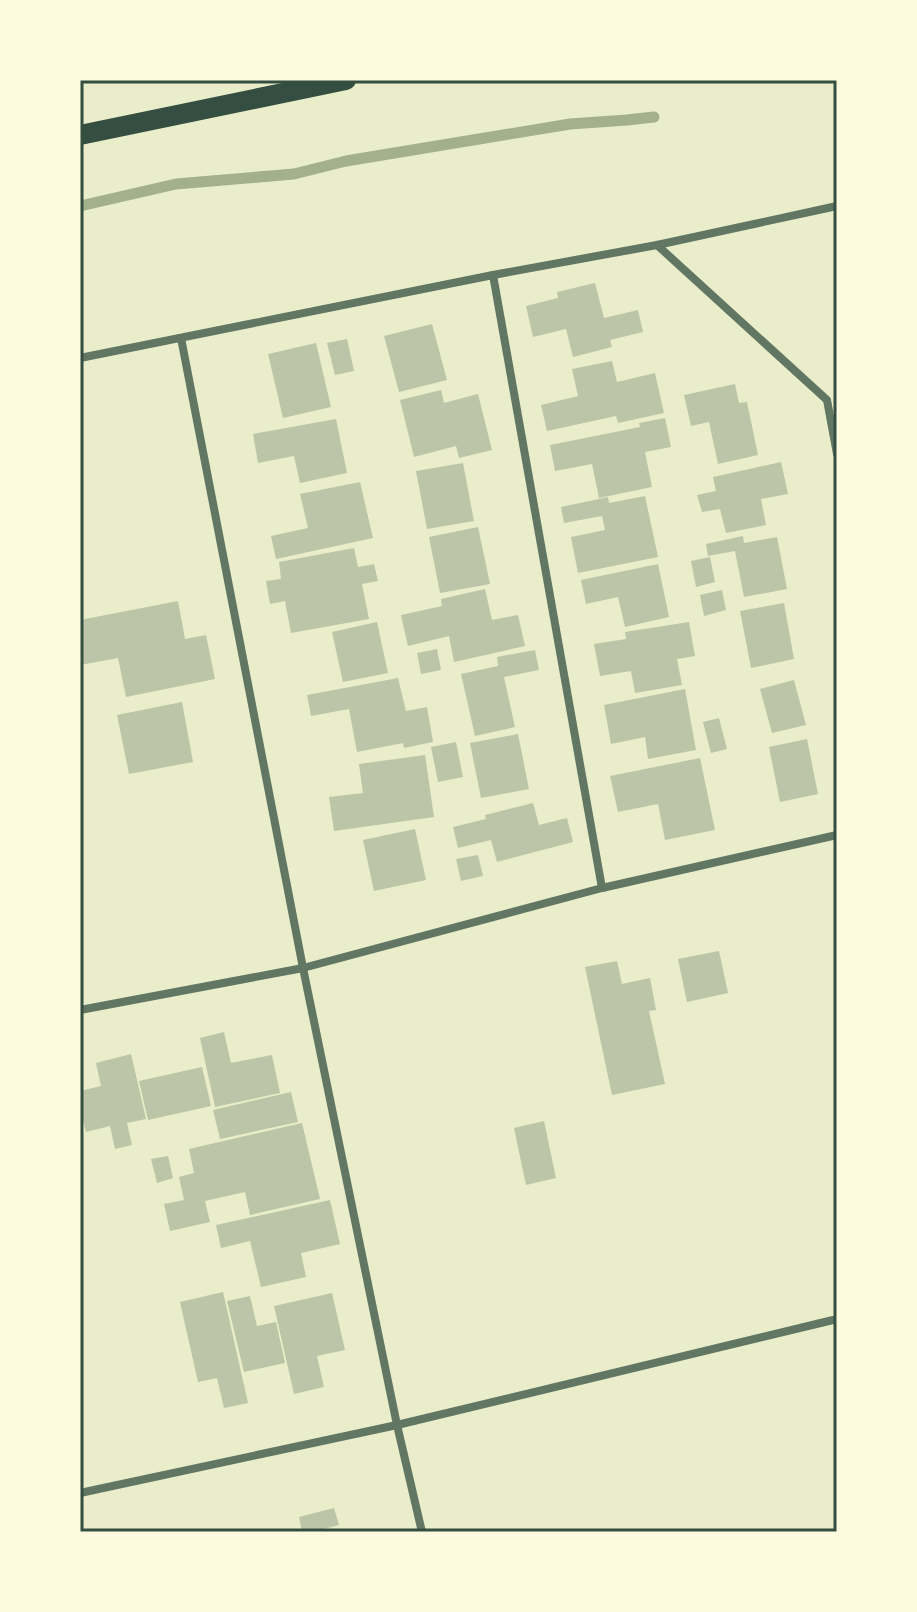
<svg xmlns="http://www.w3.org/2000/svg" width="917" height="1612" viewBox="0 0 917 1612" font-family="'DM Sans',sans-serif">
<style>
.lines{fill:none;stroke-linecap:round;stroke-linejoin:round}
.stream{stroke:#a3b18a;stroke-width:11}
.building{fill:#bcc5a7}
.minor{stroke:#617663;stroke-width:8}
.primary{stroke:#344e41;stroke-width:20}
.neatline{fill:none;stroke:#344e41;stroke-width:3}
</style>
<rect width="100%" height="100%" fill="#e9edc9"/>
<g class="lines">
<path class="stream" d="M80 206 176 184 294 174 346 161 570 124 627 120 654 117"/>
</g>
<g class="building">
<path d="M595 283 604 318 638 310 643 332 610 340 612 347 573 357 566 329 533 337 526 306 558 298 557 292Z"/>
<path d="M432 324 447 380 399 392 384 336Z"/>
<path d="M347 339 354 371 335 375 327 343Z"/>
<path d="M316 343 331 407 283 418 268 354Z"/>
<path d="M612 361 617 382 655 373 664 413 618 423 616 416 547 431 541 405 578 396 572 369Z"/>
<path d="M735 384 739 403 747 402 758 455 718 464 709 422 691 426 684 395Z"/>
<path d="M441 390 444 403 478 394 492 450 459 458 456 446 414 457 400 400Z"/>
<path d="M665 418 671 447 645 452 652 487 599 498 592 464 555 471 550 445 640 427 639 423Z"/>
<path d="M336 419 347 473 300 483 294 456 258 463 253 434Z"/>
<path d="M781 462 788 494 761 499 766 525 726 533 720 509 702 512 697 495 716 491 713 477Z"/>
<path d="M463 463 474 521 427 529 416 471Z"/>
<path d="M360 482 373 538 276 559 271 536 308 528 300 494Z"/>
<path d="M645 496 658 557 578 573 571 537 605 530 602 516 564 523 561 507 608 497 609 503Z"/>
<path d="M478 527 490 584 440 593 429 537Z"/>
<path d="M743 536 744 543 777 537 787 589 744 597 735 551 708 556 706 544Z"/>
<path d="M354 548 358 567 374 564 378 581 362 584 369 619 291 633 285 601 270 604 266 581 281 579 279 562Z"/>
<path d="M710 557 715 582 696 587 691 561Z"/>
<path d="M658 564 669 617 625 627 618 597 586 604 581 580Z"/>
<path d="M485 589 492 620 518 615 525 646 454 662 449 636 408 646 401 615 442 606 441 599Z"/>
<path d="M722 590 726 610 704 616 700 595Z"/>
<path d="M178 601 185 639 206 635 215 679 126 697 118 658 80 665V620Z"/>
<path d="M784 603 794 659 751 668 740 611Z"/>
<path d="M377 622 388 673 343 682 332 632Z"/>
<path d="M689 622 695 656 677 659 682 685 635 693 631 671 600 676 594 644 626 639 625 632Z"/>
<path d="M437 649 441 670 421 674 417 653Z"/>
<path d="M535 650 539 670 504 677 515 727 475 736 461 674 498 666 497 657Z"/>
<path d="M398 678 406 711 427 707 433 742 404 748 403 743 357 752 349 709 311 716 307 695Z"/>
<path d="M794 680 806 725 772 733 760 689Z"/>
<path d="M685 689 696 750 648 759 645 737 611 744 604 705Z"/>
<path d="M182 702 193 762 129 774 117 715Z"/>
<path d="M719 718 727 749 711 753 703 722Z"/>
<path d="M518 734 529 789 481 798 470 743Z"/>
<path d="M807 739 818 794 780 802 769 747Z"/>
<path d="M456 742 463 777 438 782 431 747Z"/>
<path d="M425 755 434 817 334 831 329 797 363 793 359 764Z"/>
<path d="M700 758 715 830 665 840 658 804 618 812 610 776Z"/>
<path d="M533 803 539 825 567 818 573 842 497 862 491 840 458 848 453 827 486 819 485 815Z"/>
<path d="M415 829 426 880 374 891 363 840Z"/>
<path d="M478 855 483 876 461 881 456 859Z"/>
<path d="M719 951 728 993 687 1002 678 959Z"/>
<path d="M617 961 622 984 650 978 656 1010 649 1011 665 1084 612 1095 585 967Z"/>
<path d="M224 1032 231 1063 272 1055 280 1093 215 1107 200 1038Z"/>
<path d="M131 1054 146 1119 127 1123 132 1145 115 1149 110 1126 86 1132 80 1107V1091L101 1086 96 1063Z"/>
<path d="M202 1067 211 1106 148 1120 139 1081Z"/>
<path d="M291 1092 298 1122 220 1139 213 1110Z"/>
<path d="M544 1121 556 1178 526 1185 514 1128Z"/>
<path d="M302 1123 320 1199 250 1215 245 1192 205 1201 210 1222 170 1231 164 1204 184 1200 179 1177 194 1173 189 1149Z"/>
<path d="M168 1156 173 1178 157 1183 151 1159Z"/>
<path d="M330 1200 340 1244 301 1253 306 1277 261 1287 250 1241 221 1248 216 1225Z"/>
<path d="M223 1292 248 1403 224 1408 217 1378 198 1382 180 1302Z"/>
<path d="M332 1293 345 1350 317 1356 324 1387 294 1394 274 1306Z"/>
<path d="M250 1296 257 1326 276 1322 285 1363 244 1372 227 1301Z"/>
<path d="M334 1508 339 1525 320 1530 321 1532H302L299 1517Z"/>
</g>
<g class="lines">
<g class="minor">
<path d="M657 245 827 400 837 454"/>
<path d="M493 275 602 888"/>
<path d="M181 338 303 968 397 1425 422 1532"/>
<path d="M80 358 493 275 657 245 837 206"/>
<path d="M80 1010 303 968 602 888 837 835"/>
<path d="M80 1493 397 1425 833 1320"/>
</g>
<path class="primary" d="M80 135 346 80"/>
</g>
<rect width="917" height="1612" fill="none" stroke="#fefae0" stroke-width="164"/>
<rect x="82" y="82" width="753" height="1448" class="neatline"/>
</svg>
